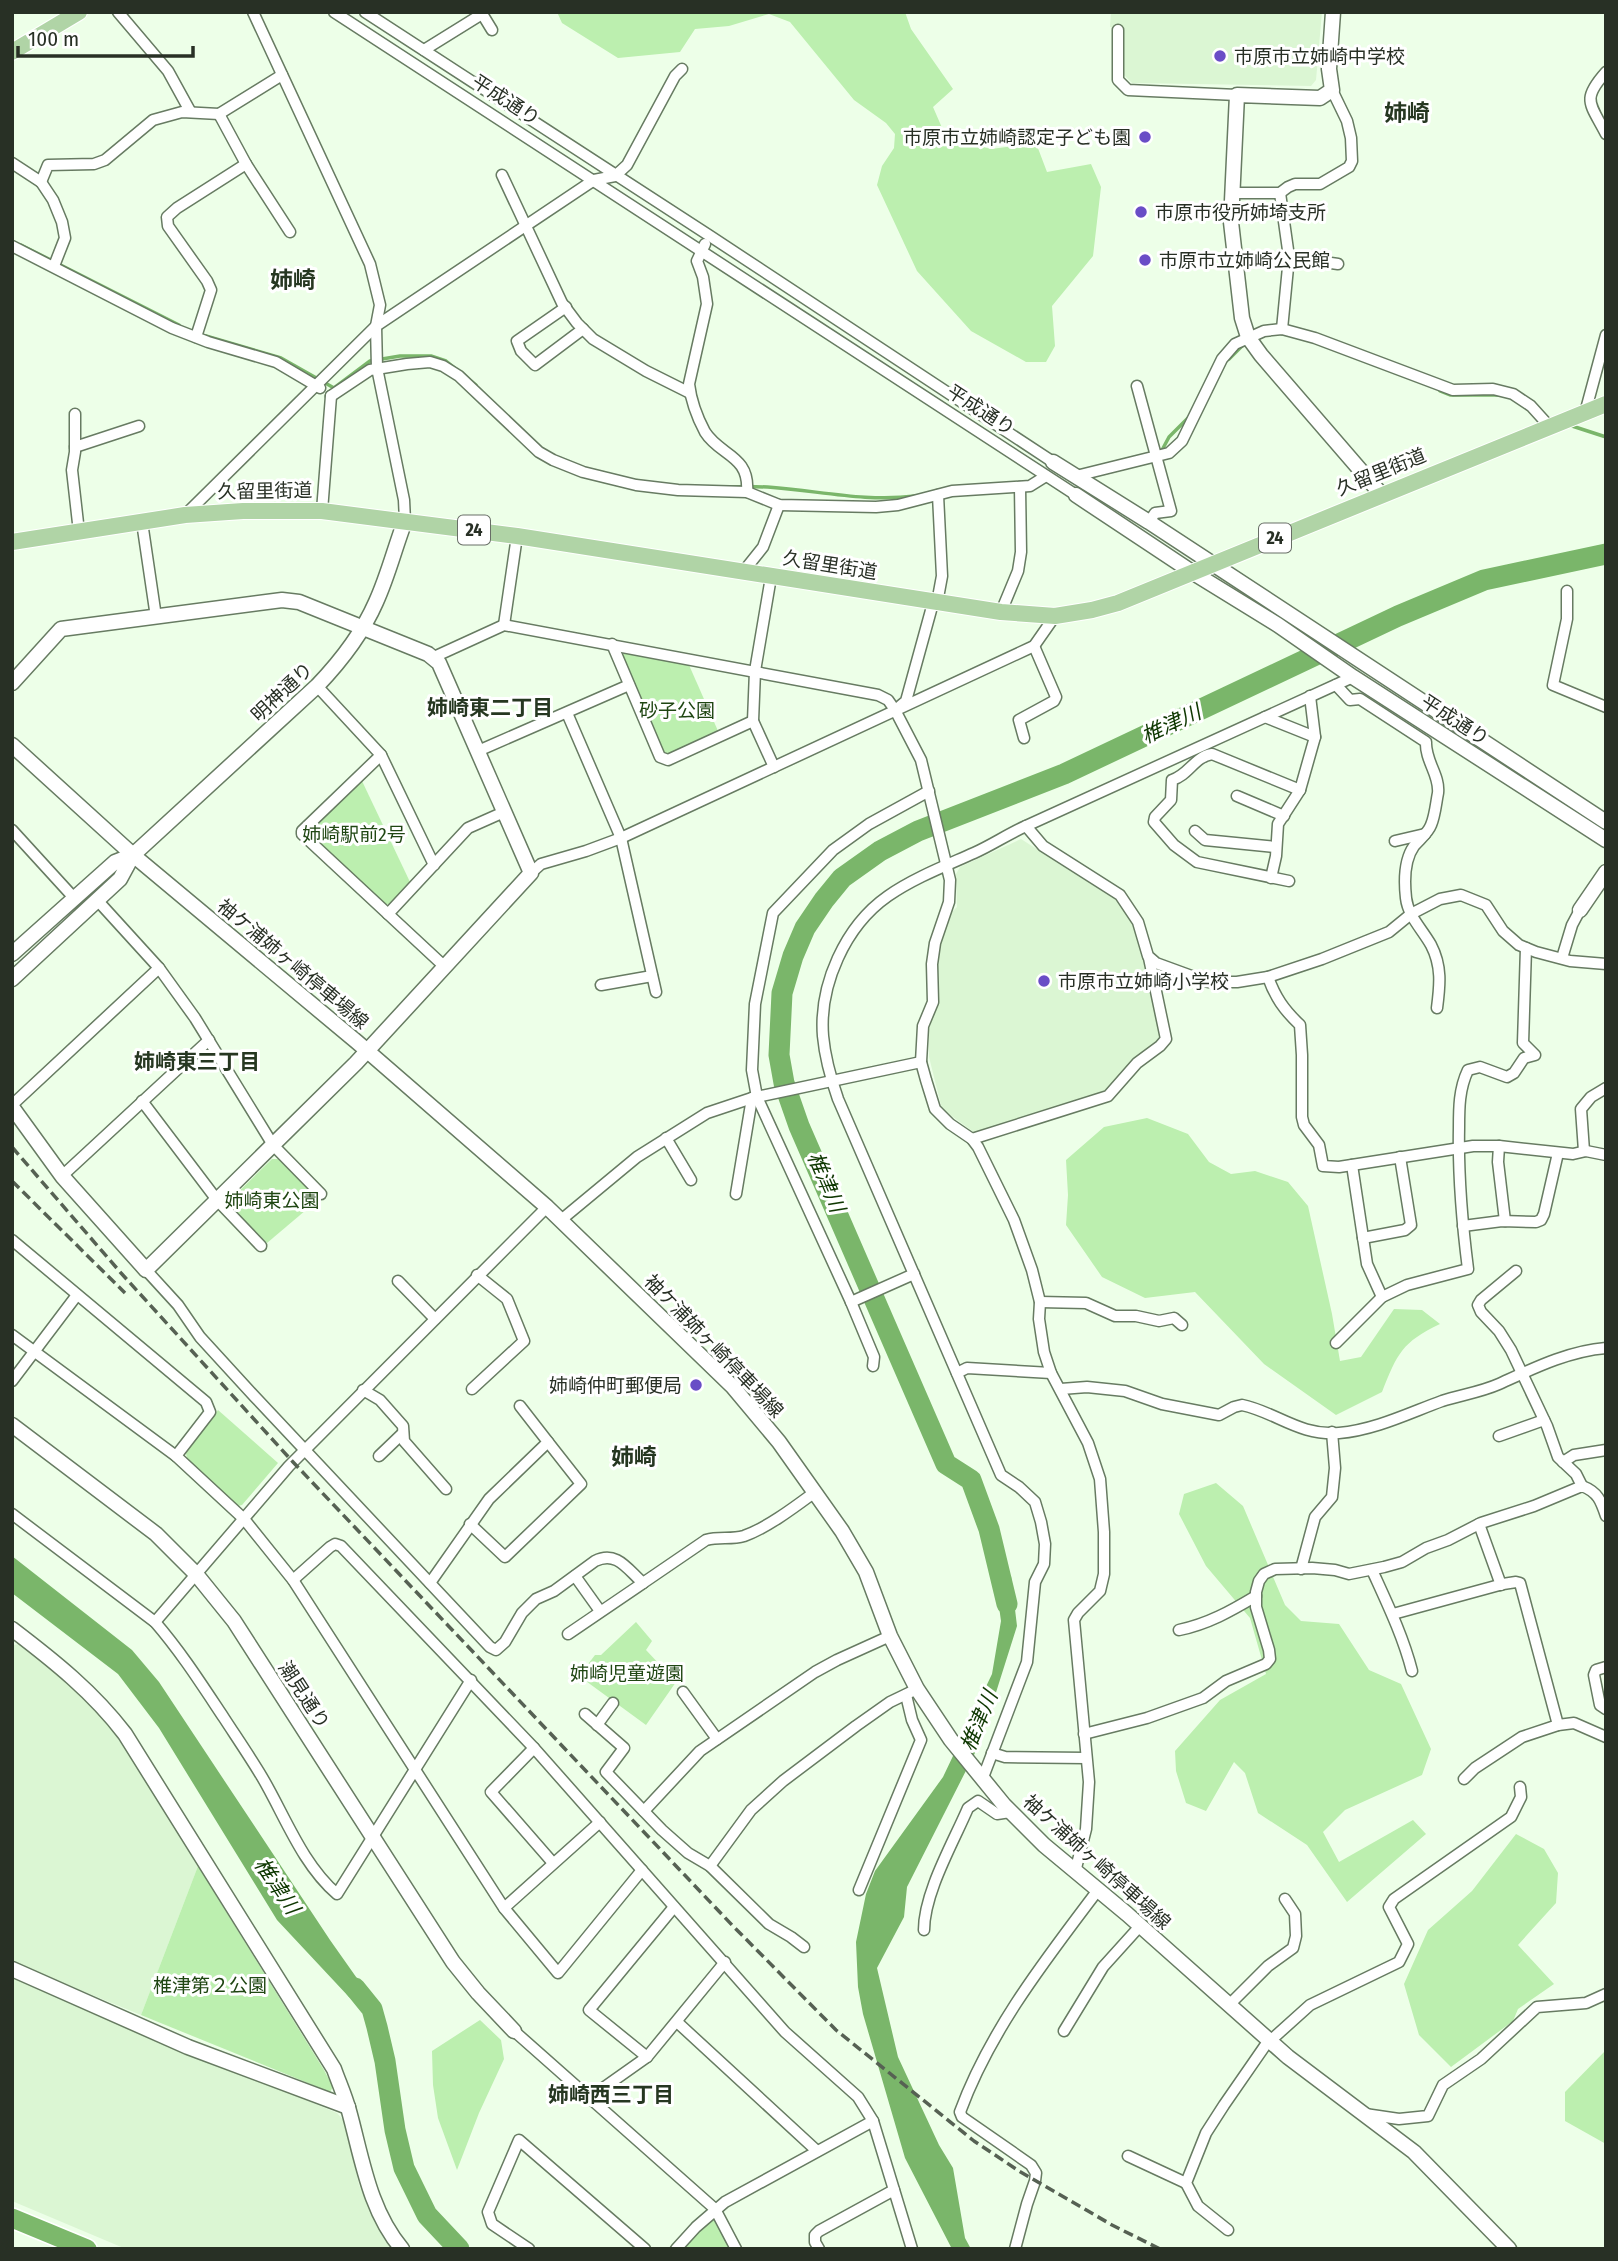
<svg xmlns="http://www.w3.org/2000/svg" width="1618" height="2261" viewBox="0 0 1618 2261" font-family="'Fira Sans Condensed','Noto Sans JP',sans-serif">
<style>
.built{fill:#dbf6d3}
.green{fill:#bcefaf}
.water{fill:#7ab66a}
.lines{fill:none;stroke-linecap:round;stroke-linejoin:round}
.stream{stroke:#7ab66a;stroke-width:3.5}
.river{stroke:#7ab66a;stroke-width:21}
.street-casing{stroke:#677b62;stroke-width:13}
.secondary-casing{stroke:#677b62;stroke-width:17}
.primary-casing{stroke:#fff;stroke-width:18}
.highway-casing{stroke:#fff;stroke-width:22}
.street{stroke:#fff;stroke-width:10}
.secondary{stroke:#fff;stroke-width:14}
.primary{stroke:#b0d4a6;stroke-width:16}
.highway{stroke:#7cb86b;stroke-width:19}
.rail{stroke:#566153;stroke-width:3.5;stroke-dasharray:10 5;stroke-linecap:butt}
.poi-dot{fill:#694dc6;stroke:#fff;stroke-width:2.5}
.labels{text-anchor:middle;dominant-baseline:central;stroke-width:6;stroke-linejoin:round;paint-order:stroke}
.shield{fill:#fff;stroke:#686e66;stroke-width:2}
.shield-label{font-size:18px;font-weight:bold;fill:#283025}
.poi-label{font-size:19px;fill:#283025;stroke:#fff;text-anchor:start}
.street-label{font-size:19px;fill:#283025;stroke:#fff}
.park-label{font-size:19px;fill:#1f4612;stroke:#fff}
.neighbourhood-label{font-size:21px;font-weight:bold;fill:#263721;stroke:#fff}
.water-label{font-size:21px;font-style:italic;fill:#0f3802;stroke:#fff}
.quarter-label{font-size:23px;font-weight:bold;fill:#263721;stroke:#fff}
</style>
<rect width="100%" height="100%" fill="#edffe8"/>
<g class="built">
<path d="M1111 12H1322L1316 80 1311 86 1132 83 1123 74 1124 30 1110 27Z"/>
<path d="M1021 839 1120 902 1140 937 1163 1037 1102 1095 975 1133 942 1109 929 1057V1029L938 1002 936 961 949 915 957 907 956 874 960 867Z"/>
<path d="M21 1644 63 1677 90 1703 111 1729 131 1757 198 1866 141 2015 12 1962V1645Z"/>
<path d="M12 1977 337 2113 345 2122 359 2185 374 2218 392 2249H126L12 2201Z"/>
</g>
<g class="green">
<path d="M557 12H905L911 29 953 89 933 107 946 137 991 149 1036 143 1047 172 1091 164 1101 187 1093 256 1052 306 1055 346 1046 362H1026L971 331 917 271 877 185 882 166 894 148 895 134 886 123 854 100 790 22 769 14 729 26 695 29 680 52 618 58 562 23Z"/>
<path d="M625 652 689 665 718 731 669 754 664 752 622 656Z"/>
<path d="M362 781 410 882 390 904H385L310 836V831Z"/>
<path d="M1147 1118 1188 1134 1209 1162 1231 1174 1255 1171 1288 1182 1308 1206 1332 1314 1340 1361 1361 1357 1394 1309 1422 1310 1440 1324C1402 1342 1397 1354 1382 1392L1336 1415 1264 1364 1195 1292 1145 1298 1102 1277 1066 1225 1068 1195 1066 1160 1104 1127Z"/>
<path d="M272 1159H278L319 1199 267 1243 230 1207 229 1201Z"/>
<path d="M218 1410 278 1463 242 1505 238 1506 187 1459 186 1453Z"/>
<path d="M1216 1483 1243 1506 1285 1605 1301 1621 1339 1624 1369 1670 1401 1684 1431 1749 1422 1775 1345 1810 1323 1832 1339 1862 1413 1820 1426 1834 1347 1902 1307 1845 1258 1813 1245 1773 1234 1762 1206 1811 1186 1803 1176 1771 1175 1751 1220 1700 1266 1674 1250 1618 1206 1566 1179 1514 1184 1494Z"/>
<path d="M636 1622 652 1641 646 1650 676 1682 646 1725 579 1676 595 1655H601Z"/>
<path d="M1516 1834 1544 1849 1558 1873 1556 1903 1518 1945 1554 1984 1518 2009 1513 2021 1451 2067 1419 2035 1404 1984 1428 1930 1472 1891Z"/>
<path d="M198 1866 324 2070 333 2087 330 2092 141 2015Z"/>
<path d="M480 2020 501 2040 504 2059 479 2113 457 2170 438 2118 433 2085 432 2051Z"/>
<path d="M1606 2050V2144L1565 2121V2092Z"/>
<path d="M709 2220H714L730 2249H684Z"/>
</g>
<g class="water">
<path d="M12 1556 132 1650 159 1682 330 1940 385 2018 349 1997 277 1920 159 1728 118 1674 12 1593Z"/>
<path d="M1011 1576 1017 1626 980 1743 907 1887 904 1917 877 1968 898 2057 939 2145 953 2168 965 2238 971 2249H952L905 2158 863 2014 858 1987 856 1942 866 1894 875 1871 943 1777 992 1674 1001 1621 995 1578Z"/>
</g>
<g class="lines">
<g class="stream">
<path d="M21 245 179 325"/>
<path d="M206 336 281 358 334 388 370 361 400 356H431L446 361 476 385"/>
<path d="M1229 359 1243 345"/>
<path d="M1440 391 1450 395H1498"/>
<path d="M1569 425 1606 437"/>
<path d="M1161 452 1169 437 1189 417"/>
<path d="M731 487C792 483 853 504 915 496"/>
</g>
<g class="river">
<path d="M1007 1604 989 1529 971 1480 946 1464 799 1126 784 1083 779 1055 782 993 793 956 805 928 824 900 842 878 880 851 918 831 1064 774 1398 616 1484 580 1606 554"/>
<path d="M355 1988 372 2009 377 2027 385 2061 395 2130 404 2168 427 2215 459 2249"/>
</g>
<g class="street-casing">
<g id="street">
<path d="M118 12 168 71 190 111"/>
<path d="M253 12 370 264 380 305 376 326 377 368 404 500 405 521"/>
<path d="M334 12 1076 495"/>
<path d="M365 12 710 236 1053 462"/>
<path d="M481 12 492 30"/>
<path d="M1118 30V80L1128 90 1237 95"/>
<path d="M424 50 482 14"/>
<path d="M1606 72C1581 100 1590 103 1606 134"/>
<path d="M219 114 246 164 290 232"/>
<path d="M12 163 41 182 53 200 62 222 65 238 54 266"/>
<path d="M502 175 562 303 577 323 593 339 646 371 690 393"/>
<path d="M41 182 48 165 94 164 105 160 153 120 182 112 219 114 282 75"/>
<path d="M1232 193H1280L1288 187 1295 184H1320L1349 167 1352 161 1351 138 1347 121 1332 90"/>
<path d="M1280 193 1289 257 1282 329"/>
<path d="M705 244 697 261 703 277 707 304 689 384C691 401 697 417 705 432 720 456 750 455 747 492"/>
<path d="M12 246 172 328 208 342 276 362 320 388"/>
<path d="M1289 257 1338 264"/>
<path d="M566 307 517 341 521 351 535 365 583 329"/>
<path d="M196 337 211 290 207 281 168 226 167 217 177 208 246 164"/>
<path d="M1137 386 1171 511 1155 513 1149 522"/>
<path d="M331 396 370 370 407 364 430 362 443 366 459 376 539 452 553 460 583 472 636 485 678 490 747 492 779 505 876 507 898 505 952 491 1030 486 1046 476"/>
<path d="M1585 413 1606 335"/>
<path d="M75 414V452L72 470 79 532"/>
<path d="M75 447 139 426"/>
<path d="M1076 476 1169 453 1182 441 1222 359 1235 344 1264 331 1282 329 1315 338 1453 390 1493 389 1513 394 1531 406 1550 427"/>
<path d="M322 511 331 396"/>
<path d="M185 515 376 326 594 180 615 176 627 165 675 76 682 69"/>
<path d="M142 522 156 617"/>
<path d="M743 572 763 547 779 505"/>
<path d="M771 577 755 671 753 721 774 767"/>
<path d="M1567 591V619L1553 685 1606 707"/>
<path d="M937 603 942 576 938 495"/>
<path d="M1001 612 1018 571 1021 552 1020 487"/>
<path d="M504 625 517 536"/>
<path d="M612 644 660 757 668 760 753 721"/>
<path d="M434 657 504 625 878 695 888 700 895 710 921 760 950 880 949 902 935 943 932 964 933 1002 923 1026 921 1062 926 1080 935 1109 950 1124 972 1139 978 1147 1014 1220 1032 1270 1040 1302 1039 1319 1044 1352 1051 1373 1088 1443 1100 1479 1104 1532V1574L1100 1591 1078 1613 1074 1620 1089 1782 1086 1829 1075 1872"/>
<path d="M1336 685 1350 700 1360 699 1426 742C1425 761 1440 775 1438 793 1436 803 1435 816 1431 825 1428 833 1420 839 1414 846 1404 860 1404 880 1406 898 1408 916 1422 929 1431 945 1442 966 1440 985 1437 1008"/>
<path d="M317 686 381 755 434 865"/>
<path d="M900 706 906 701 933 603"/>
<path d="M567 713 621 838 656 992"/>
<path d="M1265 717 1315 737"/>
<path d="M1024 738 1019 720 1054 701 1056 697 1034 646"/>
<path d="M478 751 629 685"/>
<path d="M381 755 302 831V834L445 967"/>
<path d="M1237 796 1284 816"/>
<path d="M1026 826 1043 846 1120 895 1138 922 1148 956 1156 963 1208 982H1237L1268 977 1322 959 1389 932 1411 914 1440 899 1461 895 1486 905 1503 931 1519 945 1536 952 1570 961 1606 964"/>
<path d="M12 830 75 899"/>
<path d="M1195 831 1205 840 1276 847"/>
<path d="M1395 841 1425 834"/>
<path d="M531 873 541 864 586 851 621 838 1034 646 1055 616"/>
<path d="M1271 878 1276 856 1278 824 1300 790 1315 737 1310 696"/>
<path d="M1289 881 1197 862 1174 845 1154 822 1155 817 1171 800 1172 780C1189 775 1194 757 1212 754L1300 790"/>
<path d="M98 901 159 968 195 1018 273 1145 321 1194"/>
<path d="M388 914 468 828 504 812"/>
<path d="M1562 958 1572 925 1580 910"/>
<path d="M1268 977C1275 997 1284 1010 1300 1025L1302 1055V1117L1304 1125 1319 1145 1323 1166 1339 1167 1473 1146H1499L1573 1154 1586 1151 1606 1155"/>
<path d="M601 985 652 976"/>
<path d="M142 1101 217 1200 261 1246"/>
<path d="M12 1105 159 968"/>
<path d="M666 1138 691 1180"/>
<path d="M972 1139 1108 1096 1137 1063 1160 1046 1166 1039 1149 958"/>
<path d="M1499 1146 1498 1162 1505 1221"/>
<path d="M1584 1151 1581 1109 1591 1097 1606 1088"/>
<path d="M1352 1165 1367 1264 1382 1297"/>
<path d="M62 1176 209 1040"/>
<path d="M736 1194 752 1098"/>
<path d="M561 1220 637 1157 707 1113 752 1098 921 1062"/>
<path d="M1463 1226 1502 1221 1536 1222 1541 1220 1544 1214 1558 1153"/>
<path d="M1363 1238 1405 1230 1411 1225 1400 1157"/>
<path d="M12 1240 206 1402 210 1412 176 1456"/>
<path d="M146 1270 178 1305 200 1337 255 1397 490 1647 496 1650 505 1642 522 1613 536 1599 554 1591 595 1561C617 1550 628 1570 643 1583L706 1540C719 1536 731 1540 744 1536 767 1528 796 1506 815 1492"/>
<path d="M1516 1271 1481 1300 1478 1305 1481 1312 1499 1331 1511 1350 1547 1426 1558 1457 1576 1474 1582 1486"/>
<path d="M398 1281 435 1319"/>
<path d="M851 1302 914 1274"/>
<path d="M1040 1302 1086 1303 1115 1316H1136L1159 1321 1174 1318 1182 1325"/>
<path d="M12 1335 176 1456 244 1519 293 1580 504 1908 558 1973 642 1870"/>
<path d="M1336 1343 1382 1297 1407 1285 1468 1269C1462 1222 1458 1176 1459 1128 1459 1108 1459 1089 1468 1070L1480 1067 1507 1077 1514 1073 1524 1058 1535 1055 1523 1043 1526 948"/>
<path d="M873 1366 874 1357 851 1302 757 1097 752 1070 755 1004 773 913 833 850 869 824 929 791"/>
<path d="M957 1373 967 1368 1051 1373"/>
<path d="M12 1381 77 1295"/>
<path d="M472 1389 524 1341 507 1299 477 1275"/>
<path d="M1061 1389 1087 1387 1125 1391 1162 1404 1219 1415 1234 1407 1242 1405C1276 1412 1299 1436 1339 1433 1375 1430 1409 1413 1442 1401 1461 1395 1481 1392 1499 1384 1532 1369 1568 1351 1606 1348"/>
<path d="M363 1390 380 1400 403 1426 404 1441 446 1489"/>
<path d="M1499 1436 1544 1420"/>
<path d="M379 1456 403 1433"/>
<path d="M1563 1462 1574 1455 1606 1450"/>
<path d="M12 1514 155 1622C181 1652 202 1685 224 1718 237 1738 250 1757 262 1777 285 1816 302 1864 337 1894L471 1680"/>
<path d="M470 1524 505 1557 581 1484 548 1442"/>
<path d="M1479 1524 1501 1585"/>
<path d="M1301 1569 1315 1517 1332 1497 1335 1468 1332 1432"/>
<path d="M1372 1570C1387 1603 1403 1636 1412 1671"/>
<path d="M575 1576 600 1611"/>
<path d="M293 1580 330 1547 335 1544 341 1546 534 1748 785 2032 858 2097 873 2121 912 2249"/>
<path d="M430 1583 489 1499 548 1442 520 1406"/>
<path d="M1393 1614 1503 1584 1516 1582 1520 1583 1558 1725"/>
<path d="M155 1622 289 1466 547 1207"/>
<path d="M1179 1630C1208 1624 1231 1611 1256 1596"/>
<path d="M568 1634 643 1583"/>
<path d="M1606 1667 1596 1670 1594 1675 1600 1705 1606 1709"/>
<path d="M683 1692 717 1739"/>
<path d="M585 1714 624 1748 606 1772 662 1830 688 1853 710 1866 769 1924 791 1937 804 1947"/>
<path d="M597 1725 613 1703"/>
<path d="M1084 1734 1147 1718 1203 1698 1226 1681 1266 1664 1270 1659 1269 1650 1256 1607V1592L1259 1581 1264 1574 1275 1569 1312 1568 1335 1570 1349 1574 1384 1567 1402 1562 1426 1548 1448 1540 1481 1523 1534 1506 1582 1486C1598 1492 1601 1501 1606 1516"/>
<path d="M534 1748 491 1792 553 1863"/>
<path d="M992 1753 1005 1757 1086 1758"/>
<path d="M1464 1779 1475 1768 1522 1737 1558 1725 1574 1723 1606 1737"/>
<path d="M982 1780 1027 1662 1035 1582 1044 1564 1045 1544 1041 1522 1035 1502 1019 1487 1001 1475 838 1099C831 1079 825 1058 823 1036 819 985 845 926 888 896 914 878 945 866 974 853 992 845 1008 834 1026 826L1353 677"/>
<path d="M644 1811 700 1751 815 1672 837 1660 890 1636"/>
<path d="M710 1866 751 1810 783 1781 856 1726 890 1702 917 1689"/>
<path d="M859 1890 921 1740 912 1720 906 1695"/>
<path d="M504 1908 600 1822"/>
<path d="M924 1930C924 1893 953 1843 968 1808L978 1801 997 1814 1010 1812"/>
<path d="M1229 2005 1268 1966 1293 1948 1296 1936 1295 1914 1285 1899"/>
<path d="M677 2022 817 2151"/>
<path d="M514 2031 715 2209 736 2249"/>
<path d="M1064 2031 1103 1967 1140 1926"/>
<path d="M1270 2041 1310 2005 1399 1962 1408 1944 1389 1907 1394 1899 1511 1817 1521 1797 1520 1787"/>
<path d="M647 2057 589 2010 674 1907"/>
<path d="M589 2098 647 2057 725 1962"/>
<path d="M1365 2114 1399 2119 1428 2116 1443 2085 1481 2059 1537 2007 1586 2003 1606 1994"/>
<path d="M1128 2156 1186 2183"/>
<path d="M1228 2230 1198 2206 1186 2183 1206 2133 1224 2105 1269 2040"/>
<path d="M529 2249 492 2224 488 2212 519 2140 645 2249"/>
<path d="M676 2249 696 2227 725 2202 873 2121"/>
<path d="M819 2249 815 2242V2235L819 2231 894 2190"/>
<path d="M1015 2249 1027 2204 1035 2181 1036 2173 1031 2165 962 2117 960 2112C990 2030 1046 1959 1098 1890"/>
</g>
</g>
<g class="secondary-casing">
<g id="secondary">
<path d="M1333 12 1329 69 1332 90 1320 98 1237 95 1231 222 1242 318 1248 337 1261 355 1381 494"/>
<path d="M1053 462 1149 522 1606 822"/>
<path d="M1076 495 1192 572 1278 625 1353 677 1606 840"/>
<path d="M12 683 61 629 282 600 299 602 428 654 439 663 531 873 356 1063 146 1270 62 1176 12 1107"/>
<path d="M12 745 133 855 357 1042 547 1207 733 1387 779 1442 842 1531 866 1572 890 1636 917 1689 951 1740 1004 1805 1044 1845 1127 1914 1288 2057 1414 2152 1509 2249"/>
<path d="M133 855 317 686C341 661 362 634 376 602 388 576 395 547 405 521"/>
<path d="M1580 910 1606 872"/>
<path d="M12 954 115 862 133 855 120 879 12 979"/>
<path d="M12 1425 156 1534 196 1574 234 1621 453 1962 478 1993 514 2031"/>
<path d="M12 1629C54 1661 93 1692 125 1734L334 2069C339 2083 345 2096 349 2111 362 2158 369 2210 402 2249"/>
<path d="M12 1969 188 2047 348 2107"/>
</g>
</g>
<g class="primary-casing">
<g id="primary">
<path d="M12 52 79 12"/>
<path d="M12 542 185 515 243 511H322L517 536 1001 612 1055 616 1092 610 1118 603 1606 404"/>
</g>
</g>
<g class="highway-casing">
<path id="highway" d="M12 2218 87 2249"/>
</g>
<use href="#street" class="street"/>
<use href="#secondary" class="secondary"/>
<use href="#primary" class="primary"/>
<use href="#highway" class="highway"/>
<g class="rail">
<path d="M12 1147 121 1273 293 1462 732 1925 836 2030 974 2141 1019 2171 1112 2225 1160 2249"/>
<path d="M12 1181 125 1293"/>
</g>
</g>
<g class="poi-dot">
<circle cx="1220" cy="56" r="7"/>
<circle cx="1145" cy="137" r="7"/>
<circle cx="1141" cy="212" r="7"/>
<circle cx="1145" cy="260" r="7"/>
<circle cx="1044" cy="981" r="7"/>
<circle cx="696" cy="1385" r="7"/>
</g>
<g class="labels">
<g class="shield">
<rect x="458" y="515.5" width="32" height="29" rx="5"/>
<rect x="1259" y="523.5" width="32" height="29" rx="5"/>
</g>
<g class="shield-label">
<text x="474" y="530">24</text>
<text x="1275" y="538">24</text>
</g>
<g class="poi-label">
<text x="1234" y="56">市原市立姉崎中学校</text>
<text x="1131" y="137" text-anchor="end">市原市立姉崎認定子ども園</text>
<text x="1155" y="212">市原市役所姉埼支所</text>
<text x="1159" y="260">市原市立姉崎公民館</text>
<text x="1058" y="981">市原市立姉崎小学校</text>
<text x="682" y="1385" text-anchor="end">姉崎仲町郵便局</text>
</g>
<g class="street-label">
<text transform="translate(506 100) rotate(33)">平成通り</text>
<text transform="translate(981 410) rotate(33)">平成通り</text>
<text transform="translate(1381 472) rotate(-22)">久留里街道</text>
<text transform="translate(265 491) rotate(-1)">久留里街道</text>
<text transform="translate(830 565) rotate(9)">久留里街道</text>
<text transform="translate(282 692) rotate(-43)">明神通り</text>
<text transform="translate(1455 720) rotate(33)">平成通り</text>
<text transform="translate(293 964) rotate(40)">袖ケ浦姉ヶ崎停車場線</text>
<text transform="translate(714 1346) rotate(46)">袖ケ浦姉ヶ崎停車場線</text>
<text transform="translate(304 1695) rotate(57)">潮見通り</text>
<text transform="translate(1097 1862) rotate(42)">袖ケ浦姉ヶ崎停車場線</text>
</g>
<g class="park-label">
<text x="677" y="710">砂子公園</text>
<text x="354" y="834">姉崎駅前2号</text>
<text x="272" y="1200">姉崎東公園</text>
<text x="627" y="1673">姉崎児童遊園</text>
<text x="210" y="1985">椎津第２公園</text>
</g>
<g class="neighbourhood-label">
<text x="490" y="708">姉崎東二丁目</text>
<text x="197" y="1062">姉崎東三丁目</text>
<text x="611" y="2095">姉崎西三丁目</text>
</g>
<g class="water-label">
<text transform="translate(1171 724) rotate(-25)">椎津川</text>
<text transform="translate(826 1182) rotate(67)">椎津川</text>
<text transform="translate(979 1721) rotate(-67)">椎津川</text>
<text transform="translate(277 1886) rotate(56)">椎津川</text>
</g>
<g class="quarter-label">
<text x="1407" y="113">姉崎</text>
<text x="293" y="280">姉崎</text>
<text x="634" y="1457">姉崎</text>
</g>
</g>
<rect width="1618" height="2261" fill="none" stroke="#283025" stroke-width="28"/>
<path d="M18 46v10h175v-10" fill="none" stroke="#283025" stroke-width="3.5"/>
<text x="28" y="46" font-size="21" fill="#283025" stroke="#ffffff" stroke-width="5" paint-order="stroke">100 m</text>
</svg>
